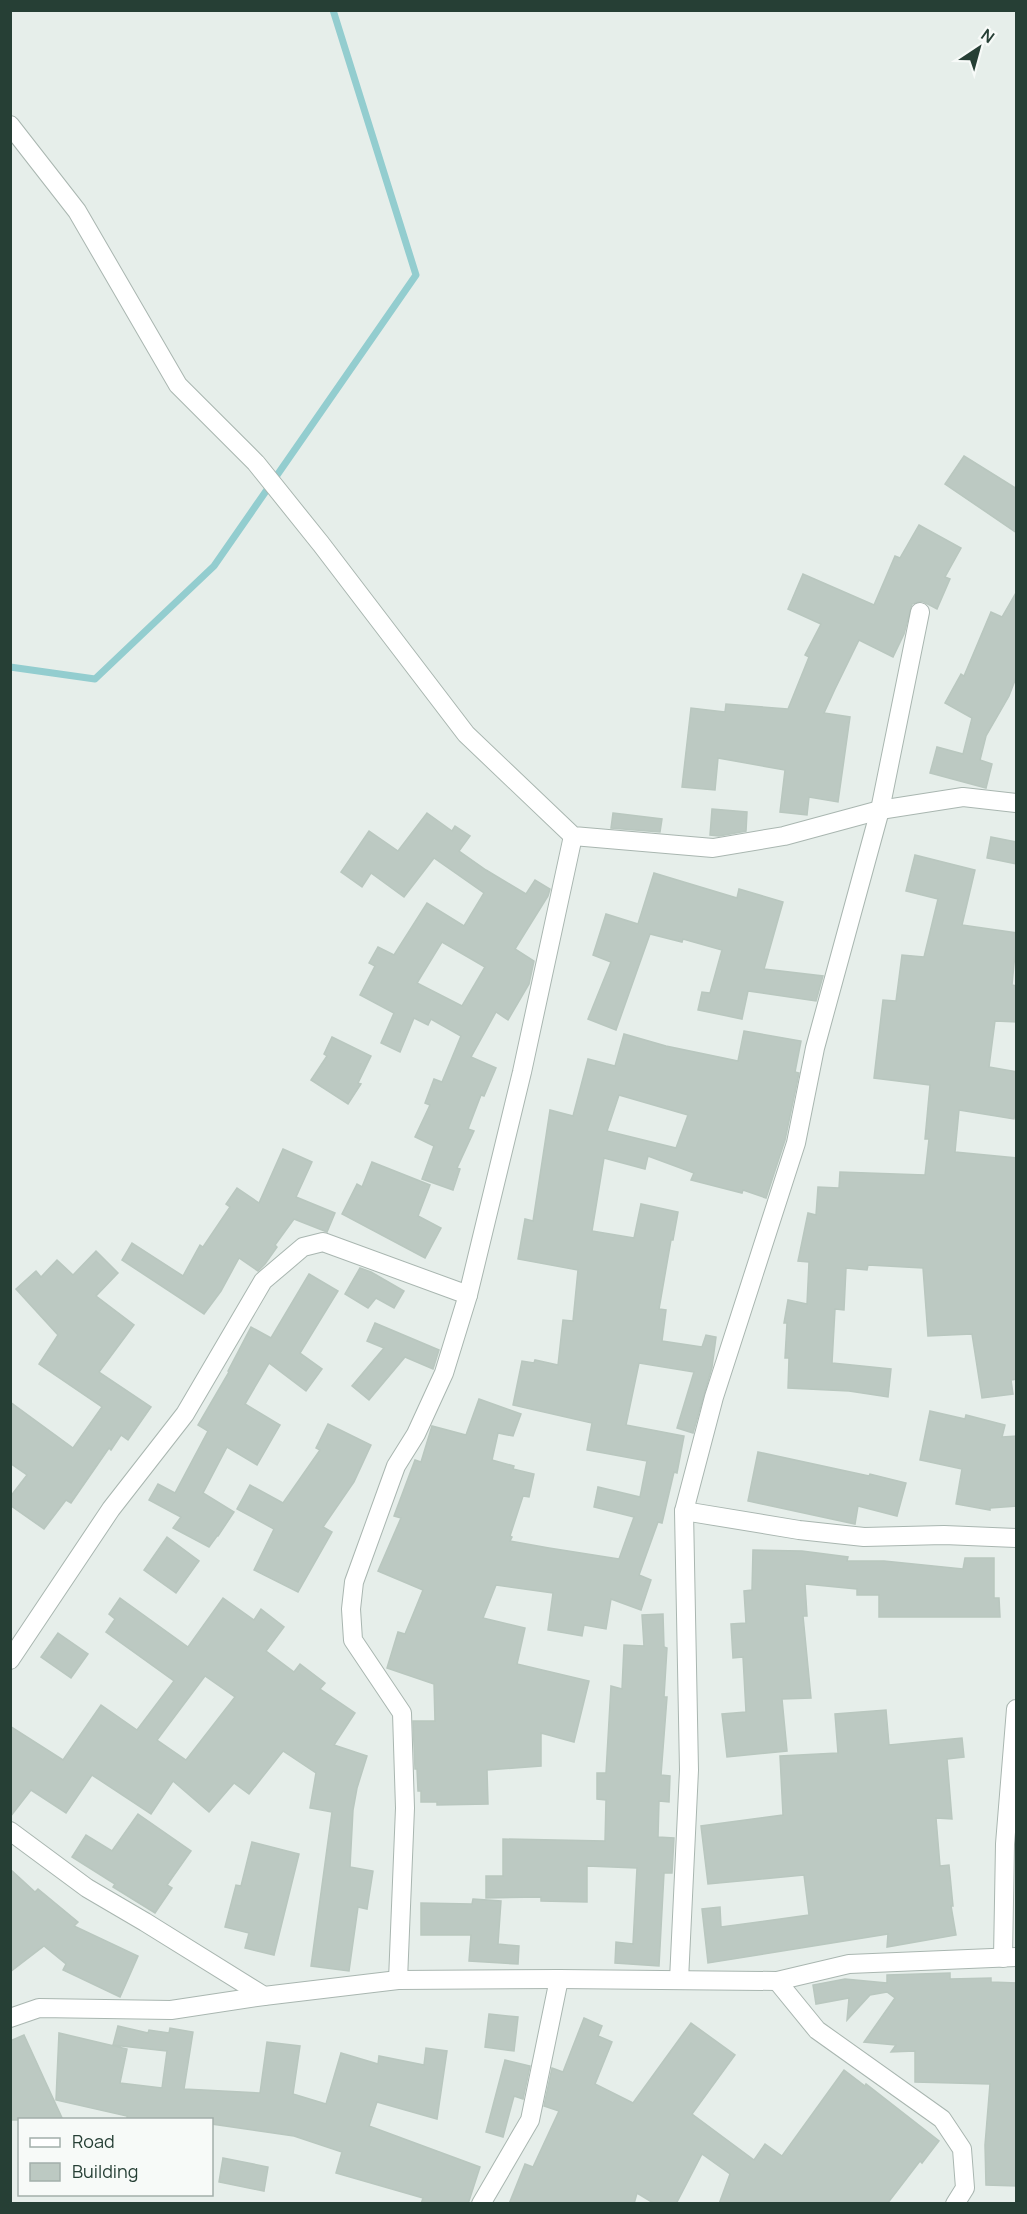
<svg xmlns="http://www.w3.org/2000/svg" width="1027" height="2214" viewBox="0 0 1027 2214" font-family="Manrope,sans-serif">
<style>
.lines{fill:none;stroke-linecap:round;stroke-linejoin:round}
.stream{stroke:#93cdcf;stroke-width:7}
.building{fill:#bcc9c2;stroke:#b9c7bf;stroke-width:1.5;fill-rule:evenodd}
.minor-casing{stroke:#a9b6b0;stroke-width:20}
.minor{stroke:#fff;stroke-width:18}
</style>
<rect width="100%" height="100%" fill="#e6eeea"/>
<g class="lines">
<path class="stream" d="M10 667 95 679 214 566 416 275 333 10"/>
</g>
<g class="building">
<path d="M964 456 1017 489V533L945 484Z"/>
<path d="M919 525 961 548 945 577 950 579 937 609 922 601 912 604 904 634 893 657 859 640 835 689 824 713 850 717 838 802 809 797 807 815 780 812 785 770 718 758 715 790 682 787 691 708 725 712 726 704 788 709 809 657 805 655 821 624 788 609 803 574 874 605 895 556 900 558Z"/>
<path d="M1017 591V675L1009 696 986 736 980 760 992 764 986 788 930 773 937 747 963 754 972 718 945 703 961 674 964 676 991 612 1002 617Z"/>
<path d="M712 809 747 812 746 831 719 836 710 835Z"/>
<path d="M427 813 452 831 455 826 470 836 459 851 486 870 526 894 535 880 550 889 548 896 515 949 534 961 529 984 508 1020 496 1012 471 1057 496 1068 484 1096 481 1095 468 1129 474 1131 457 1168 460 1169 453 1190 422 1179 434 1146 415 1137 430 1105 425 1103 434 1079 442 1082 461 1036 431 1019 428 1025 414 1018 400 1052 381 1043 394 1013 360 995 375 966 369 963 378 947 394 955 427 903 464 926 484 893 434 858 404 897 371 873 362 887 341 872 369 831 398 851ZM442 942 485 967 462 1006 417 983Z"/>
<path d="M613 813 662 819 660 832 611 828Z"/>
<path d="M991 837 1017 842V864L987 858Z"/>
<path d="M915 855 975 870 962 925 1017 933 1012 985 1017 986V1022L995 1021 989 1067 1017 1072V1104L1014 1119 959 1110 955 1152 1017 1158V1379L1011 1380 1013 1394 982 1398 972 1334 928 1336 923 1268 868 1265 867 1270 846 1268 844 1310 835 1309 832 1363 891 1369 888 1397 849 1391 788 1388 789 1358H785L787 1323H784L788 1300 807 1304 809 1262 798 1261 808 1213 816 1215 818 1187 839 1188 840 1172 925 1175 929 1139H925L930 1085 874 1078 883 1000 896 1001 902 955 924 957 938 899 906 891Z"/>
<path d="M654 873 737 898 739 889 783 902 764 969 823 976 816 1001 748 991 742 1019 698 1010 702 992 710 993 722 950 683 939 682 942 650 934 616 1030 588 1019 611 962 593 955 606 914 638 924Z"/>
<path d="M744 1031 801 1041 795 1072 799 1073 785 1140 766 1198 743 1190 742 1193 691 1180 694 1173 648 1156 645 1169 604 1158 592 1231 634 1238 641 1204 678 1212 673 1240H671L659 1309 666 1310 662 1341 702 1347 706 1335 716 1337 712 1367 693 1433 677 1428 694 1372 639 1363 626 1425 684 1436 677 1473 674 1472 662 1523 658 1522 639 1575 651 1580 641 1610 611 1599 606 1629 584 1625 582 1636 548 1630 553 1593 496 1585 483 1618 525 1628 517 1664 589 1681 574 1742 541 1733V1766L487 1770 488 1804 437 1805V1802H421V1791H418L417 1769H415L413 1721H435L434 1684 387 1668 398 1632 405 1634 423 1590 378 1571 401 1518 394 1516 415 1460 421 1462 432 1426 466 1435 479 1399 521 1414 513 1436 498 1433 492 1460 514 1466 513 1469 534 1474 529 1497 523 1496 510 1536 512 1537 510 1541 549 1548 619 1559 634 1517 594 1507 598 1487 640 1497 647 1461 587 1450 592 1423 513 1405 522 1361 534 1363 535 1360 558 1365 563 1320 573 1321 578 1270 518 1259 525 1219 533 1221 550 1110 573 1116 588 1059 615 1066 624 1034 666 1046 738 1061ZM619 1095 688 1115 676 1148 607 1131Z"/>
<path d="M332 1037 371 1056 358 1083 361 1084 348 1104 311 1080 327 1056 324 1054Z"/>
<path d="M283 1149 312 1162 296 1197 335 1213 327 1232 294 1219 275 1245 277 1247 265 1264 258 1271 239 1258 221 1291 204 1314 122 1260 132 1243 183 1276 200 1245 203 1247 230 1207 226 1204 237 1188 259 1203Z"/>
<path d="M372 1162 430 1185 418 1216 441 1228 425 1258 342 1214 357 1184 362 1187Z"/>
<path d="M96 1251 118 1273 96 1296 134 1325 99 1372 151 1407 128 1440 121 1435 111 1450 109 1448 71 1503 66 1500 44 1529 10 1505V1497L27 1475 10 1463V1402L73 1448 102 1407 39 1364 58 1335 16 1289 36 1271 41 1277 57 1260 73 1275Z"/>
<path d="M360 1268 371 1272 404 1291 394 1308 376 1298 368 1308 345 1294Z"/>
<path d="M309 1274 338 1291 300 1353 322 1369 306 1391 269 1363 245 1404 280 1425 257 1465 227 1447 203 1493 234 1512 218 1536H217L209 1547 173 1528 181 1517 149 1500 158 1484 175 1493 208 1431 198 1425 229 1372 228 1371 251 1327 271 1338Z"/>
<path d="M375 1323 439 1350 433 1369 405 1357 369 1400 352 1386 384 1348 367 1341Z"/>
<path d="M930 1411 965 1419 966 1415 1005 1425 1002 1437 1017 1436V1506L990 1508V1510L956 1504 962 1469 920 1460Z"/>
<path d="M328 1424 371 1445 354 1482 323 1527 332 1532 298 1592 254 1570 274 1529 237 1509 250 1485 283 1503 320 1450 316 1448Z"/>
<path d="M758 1452 869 1476 870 1474 906 1483 897 1516 858 1506 855 1524 748 1501Z"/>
<path d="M167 1537 199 1561 176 1593 144 1570Z"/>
<path d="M753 1550 802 1551 848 1557 847 1561H884L963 1569 965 1558H994V1598H999L1000 1617H879V1595H857V1589L805 1584 807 1616H803L811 1698 782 1699 787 1751 727 1757 722 1714 746 1712 743 1657 733 1658 731 1624 746 1623 744 1591 752 1590Z"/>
<path d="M120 1598 188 1647 223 1598 254 1620 261 1609 284 1627 266 1651 294 1672 300 1664 325 1683 320 1689 355 1713 334 1745 367 1756 357 1788 353 1810 350 1867 373 1871 367 1909 358 1907 349 1971 311 1966 332 1812 310 1808 316 1773 283 1751 249 1794 234 1783 209 1812 173 1781 151 1814 92 1775 66 1813 31 1790 10 1817V1726L63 1760 101 1705 137 1730 174 1681 106 1632 115 1619 109 1614ZM205 1676 235 1697 186 1760 157 1740Z"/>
<path d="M663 1614 664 1647 667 1648 664 1697H667L661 1775 670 1776 669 1802 659 1801 658 1837 674 1838 672 1873H664L659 1966 615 1963 616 1942 633 1944 637 1868 587 1866V1902L541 1901V1897L486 1898V1876H503V1839L605 1841 606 1800 597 1799V1773H606L611 1686 622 1689 624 1645 644 1646 642 1615Z"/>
<path d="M58 1633 88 1654 71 1678 41 1657Z"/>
<path d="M886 1710 889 1745 962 1738 964 1757 947 1759 952 1819 936 1818 940 1866 949 1865 953 1906H951L956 1935 887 1947 888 1934 708 1963 702 1909 720 1907 721 1927 809 1915 804 1875 708 1884 701 1826 783 1815 780 1756 838 1753 835 1714Z"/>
<path d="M138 1814 191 1851 167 1885 172 1888 155 1913 113 1887 115 1884 72 1857 86 1835 112 1851Z"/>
<path d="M252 1842 299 1854 274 1955 245 1948 249 1933 225 1927 236 1885 241 1886Z"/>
<path d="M10 1869 35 1892 38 1889 78 1922 74 1926 138 1956 120 1997 63 1970 66 1964 44 1946 10 1972Z"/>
<path d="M473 1899 501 1901 498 1944 519 1946 518 1964 469 1961 471 1935H421V1903L472 1904Z"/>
<path d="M950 1973V1979L991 1978V1982L1017 1983V2186L986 2185 985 2145 990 2084 915 2082V2051L891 2052 896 2045 864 2042 895 1998 887 1992 870 1995 847 2020 849 1998 816 2004 813 1985 845 1979 887 1983V1975Z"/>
<path d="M489 2014 518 2017 514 2051 485 2047Z"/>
<path d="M584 2018 602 2026 598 2036 612 2042 595 2084 633 2103 691 2023 735 2055 692 2114 754 2160 765 2144 782 2156 844 2070 865 2086 866 2084 939 2141 922 2163 920 2161 887 2204H719L730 2174 702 2154 676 2204H655L637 2193 634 2204H509L525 2164 533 2167 559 2111 544 2106 552 2068 563 2072Z"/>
<path d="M118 2026 148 2033 149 2030 169 2033 170 2028 193 2032 184 2089 260 2093 267 2042 300 2046 293 2094 326 2104 341 2053 378 2064 379 2056 424 2065 426 2048 447 2051 437 2119 377 2102 369 2126 480 2167 468 2204H421L423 2198 336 2173 342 2152 294 2136 212 2124V2120H127V2116L56 2100 59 2033 127 2049 120 2083 162 2088 167 2051 113 2045Z"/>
<path d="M24 2035 46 2083 63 2120H10V2041Z"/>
<path d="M505 2060 530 2066 523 2099 514 2096 503 2137 486 2132Z"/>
<path d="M223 2158 268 2167 264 2191 219 2182Z"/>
</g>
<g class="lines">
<g class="minor-casing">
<g id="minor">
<path d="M10 125 77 211 178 385 256 463 321 544 466 734 573 836 713 848 784 836 880 810 963 797 1016 803"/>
<path d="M684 1511 799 1530 864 1537 944 1535 1016 1538"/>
<path d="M10 1660 111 1509 185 1414 263 1281 303 1247 323 1242 468 1295"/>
<path d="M10 1831 87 1888 145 1922 264 1996 398 1980 559 1979 777 1981 849 1964 1016 1957"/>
<path d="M1003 1958 1005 1844 1016 1709"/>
<path d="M398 1980 405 1808 402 1713 353 1640 351 1609 354 1582 396 1466 416 1434 444 1373 468 1295 522 1072 573 836"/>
<path d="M679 1980 689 1770 684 1511 714 1397 796 1143 815 1048 880 810 920 612"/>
<path d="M777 1981 817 2030 942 2119 962 2149 965 2188 955 2204"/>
<path d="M10 2018 39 2008 171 2010 264 1996"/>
<path d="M481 2204 530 2120 559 1979"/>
</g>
</g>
<use href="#minor" class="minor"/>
</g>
<rect width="1027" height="2214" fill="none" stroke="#263f35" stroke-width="24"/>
<rect x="18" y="2118" width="195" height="78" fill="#f7faf8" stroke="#a3afaa" stroke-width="1.5"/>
<rect x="30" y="2138" width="30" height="9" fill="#ffffff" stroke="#a3afaa" stroke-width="1.5"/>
<text x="72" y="2148" font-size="18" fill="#263f35">Road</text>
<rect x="30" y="2163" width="30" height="18" fill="#bcc9c2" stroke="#a3afaa" stroke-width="1.5"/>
<text x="72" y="2178" font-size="18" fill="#263f35">Building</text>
<g transform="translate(979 48) rotate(36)" stroke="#f7faf8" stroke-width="4.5" paint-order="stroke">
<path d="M0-4.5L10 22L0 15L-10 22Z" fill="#263f35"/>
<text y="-9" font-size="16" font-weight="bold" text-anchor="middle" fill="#263f35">N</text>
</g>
</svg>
